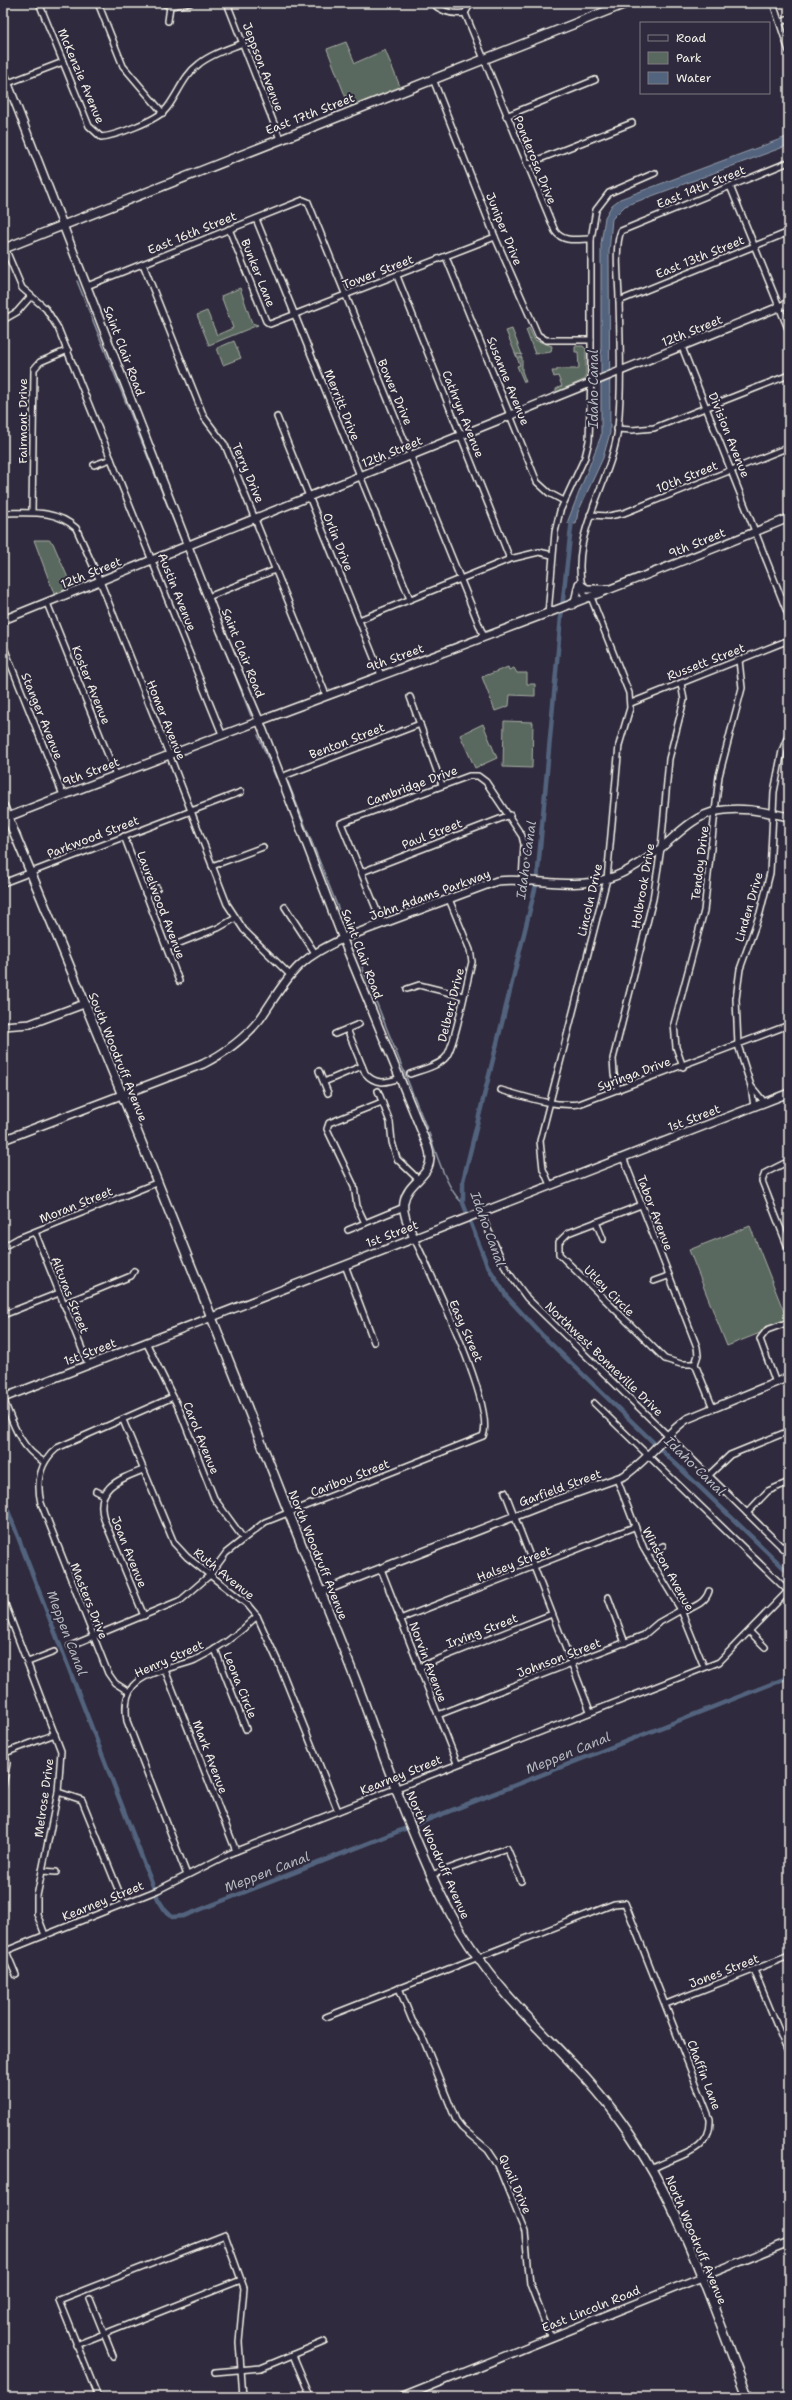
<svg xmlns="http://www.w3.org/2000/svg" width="792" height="2400" viewBox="0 0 792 2400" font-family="'Shantell Sans',sans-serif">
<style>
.green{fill:#5a695f;stroke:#a7ada4}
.water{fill:#53647e;stroke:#939ca8}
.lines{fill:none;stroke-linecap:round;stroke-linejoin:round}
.stream{stroke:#939ca8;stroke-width:1.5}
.canal{stroke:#53647e;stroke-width:4.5}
.street-casing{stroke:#f4f1e8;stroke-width:8}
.secondary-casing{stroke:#f4f1e8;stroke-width:10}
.primary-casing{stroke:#f4f1e8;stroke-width:11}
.street{stroke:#2f2a3d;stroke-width:5}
.secondary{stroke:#2f2a3d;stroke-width:7}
.primary{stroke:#2f2a3d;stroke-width:8}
.labels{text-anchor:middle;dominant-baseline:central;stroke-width:4;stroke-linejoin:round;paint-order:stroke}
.street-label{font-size:12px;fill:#f4f1e8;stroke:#2f2a3d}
.water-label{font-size:13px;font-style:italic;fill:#b4b9be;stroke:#2f2a3d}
</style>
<rect width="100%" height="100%" fill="#2f2a3d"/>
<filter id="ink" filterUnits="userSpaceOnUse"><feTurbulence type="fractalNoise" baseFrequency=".025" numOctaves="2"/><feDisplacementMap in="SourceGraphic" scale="8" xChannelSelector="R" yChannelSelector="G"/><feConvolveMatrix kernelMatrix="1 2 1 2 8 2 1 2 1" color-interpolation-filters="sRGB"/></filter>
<g filter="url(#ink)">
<g class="green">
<path d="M346 42 355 63 385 50 402 91 351 111 327 49Z"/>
<path d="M240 288 252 323 258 325 209 345 197 315 207 311 217 335 233 328 221 296Z"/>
<path d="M529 328 535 340 552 346 551 352 535 354 526 330Z"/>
<path d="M512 329 522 355 517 354V357H522V371L526 382H524L517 366 520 365 506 331Z"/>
<path d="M234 341 241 358 223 365 217 348Z"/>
<path d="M575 346H583L586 349V379L556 392V389L562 386 558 376 554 377 552 371H557V369H579L578 352H575Z"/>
<path d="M34 540H49L53 543 74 592 56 599Z"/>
<path d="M508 667 509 670 514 668 517 673H527V684H535V696L510 695 509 706 495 711 482 677Z"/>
<path d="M504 721 533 722 532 768 503 767Z"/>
<path d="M483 724 497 758 475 768 460 735Z"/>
<path d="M750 1226 788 1322 727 1346 689 1250Z"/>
</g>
<path class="water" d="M789 136V145L625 206 612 219 609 252 610 433 603 458 578 512 576 524 567 523 601 436V244L605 217 612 205 620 199Z"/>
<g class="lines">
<g class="stream">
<path d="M77 281 182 542"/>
<path d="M187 556 202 593"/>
<path d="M226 652 251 716"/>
<path d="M258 735 276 778"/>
<path d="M288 782 346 928"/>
<path d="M353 944 427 1129"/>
<path d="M429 1133C435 1151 448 1192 463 1203"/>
</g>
<g class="canal">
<path d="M572 519 561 617 537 881 463 1181V1203L487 1265 507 1297 542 1335 789 1573"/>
<path d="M3 1498 158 1899 165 1910 172 1917 184 1916 789 1677"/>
</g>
<g class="street-casing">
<g id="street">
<path d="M39 3 89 126 101 137C115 136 158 120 167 108 178 94 184 75 199 64 211 54 228 49 243 43"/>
<path d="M98 3 123 66 163 113"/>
<path d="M162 3 170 6 190 3"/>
<path d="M227 3 280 139"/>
<path d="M432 3C442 12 452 15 465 13"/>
<path d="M773 3 789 51"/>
<path d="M465 13 555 231C563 243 578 239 591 239"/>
<path d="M465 13 471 3"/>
<path d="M168 21 170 6"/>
<path d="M781 22 789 19"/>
<path d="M433 79 495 237 538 335 546 340H591"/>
<path d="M3 85 63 62"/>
<path d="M506 116 595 80"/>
<path d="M527 164 632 123"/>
<path d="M730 186 789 331"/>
<path d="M256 219 410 599"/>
<path d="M229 229 266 321 270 324 495 237"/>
<path d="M5 248 22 288 46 309 58 328 222 734"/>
<path d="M446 257 537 482 549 493 564 501"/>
<path d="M143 264 204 417 225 445 326 695"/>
<path d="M397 276 510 559"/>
<path d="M87 286 303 200 308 202 484 637"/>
<path d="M619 301 789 232"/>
<path d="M3 320 17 312 31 296"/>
<path d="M682 347 789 617"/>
<path d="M277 417 381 675"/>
<path d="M617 429 632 430 654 428 789 375"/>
<path d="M94 465 111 459"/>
<path d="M32 512 34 369 40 362 68 350"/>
<path d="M3 513C29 513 55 509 76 528L100 581 169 754 227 904 244 930 290 975"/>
<path d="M590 515 609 516 624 513 789 447"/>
<path d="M208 597 275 570"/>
<path d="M586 599C563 542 612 484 618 428 622 386 620 342 619 300 619 282 614 247 621 231L789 162"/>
<path d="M783 599 789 597"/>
<path d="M47 603 116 775"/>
<path d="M548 614 555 532 560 511 585 457 589 441 591 375V239L596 210 609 193 655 173"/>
<path d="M359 620 510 559 539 552 552 555"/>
<path d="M3 645 63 795"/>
<path d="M410 697 442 785"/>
<path d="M631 703 789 640"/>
<path d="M281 777 420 724"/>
<path d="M124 836 179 981"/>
<path d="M212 866 263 847"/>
<path d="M362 872 510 815"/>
<path d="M3 883 241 792"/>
<path d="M145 893 157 888"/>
<path d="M285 907 315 953"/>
<path d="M382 923 341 823 469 776H478L486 782 522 836 524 844 522 881"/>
<path d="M167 948 218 928 234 919"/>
<path d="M407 989 419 985 463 996"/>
<path d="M347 1029 365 1073C375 1085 386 1083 400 1078"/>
<path d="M335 1034 359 1024"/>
<path d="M683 1067 676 1047 674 1024 704 911 719 776 742 688 739 660"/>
<path d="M319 1071 328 1093"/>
<path d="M410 1074C421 1070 439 1066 446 1057 455 1046 467 980 472 962L470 950 449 899"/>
<path d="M324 1082 362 1066"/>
<path d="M751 1086 765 1103"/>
<path d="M501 1090C526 1097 553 1107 579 1104L789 1025"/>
<path d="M618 1090 614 1074 613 1059 653 899 661 848 669 759 684 700 681 683"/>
<path d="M378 1091 390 1122 392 1142 397 1159 419 1180"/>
<path d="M754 1107 751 1086 738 1045 736 999 740 969 760 913 770 873 774 792 782 751 789 733"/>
<path d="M623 1157 697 1347 698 1355 695 1364 713 1408"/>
<path d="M789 1161 765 1173 762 1181 789 1250"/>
<path d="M550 1185 543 1169 540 1141 607 879 619 745 630 708 629 693 591 597"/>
<path d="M641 1205 568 1233 559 1242V1254L665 1359 681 1364H695"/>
<path d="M480 1212 506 1269 527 1298 789 1554"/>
<path d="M596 1222 603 1239"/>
<path d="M365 1223 357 1206 354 1186 327 1129 329 1123 382 1102"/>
<path d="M348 1230 404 1207"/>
<path d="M35 1232 88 1364"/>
<path d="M3 1247 19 1238 156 1183"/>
<path d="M345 1265 374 1342"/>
<path d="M654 1281 668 1276"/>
<path d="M63 1304 131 1276 134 1271"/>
<path d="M3 1315 59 1293"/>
<path d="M146 1342 180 1411 214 1498 243 1538"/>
<path d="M776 1383 760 1339 767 1330 789 1322"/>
<path d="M3 1398C13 1423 19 1447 44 1462"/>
<path d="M594 1403 789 1592"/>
<path d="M123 1420 174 1543 187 1557 247 1604 257 1616 279 1664 338 1811"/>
<path d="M143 1470C120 1479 94 1487 104 1519L144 1616"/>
<path d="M709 1475 730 1455 789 1431"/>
<path d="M617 1479 644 1549 681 1610 704 1667"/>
<path d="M96 1491 104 1495"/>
<path d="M505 1492 590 1711"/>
<path d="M747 1513 768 1491 789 1482"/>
<path d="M782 1548 789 1541"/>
<path d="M647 1554 663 1546"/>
<path d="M381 1569 457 1763"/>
<path d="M608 1597 625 1643"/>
<path d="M3 1599 61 1751 58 1792 37 1896V1914L45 1935"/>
<path d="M682 1612C693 1607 705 1604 709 1591"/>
<path d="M400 1619 634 1527"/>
<path d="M750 1632 765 1647"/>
<path d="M70 1646 181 1600 210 1575 226 1553 265 1522 483 1436C496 1407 429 1270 414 1238"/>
<path d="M215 1649 246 1729"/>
<path d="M28 1662 54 1652"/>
<path d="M419 1667 552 1614"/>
<path d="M165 1670 236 1851"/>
<path d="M129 1692 115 1683 108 1673 41 1503C36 1482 40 1462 57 1448L173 1397"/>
<path d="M438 1715 644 1635 658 1623 681 1610"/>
<path d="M3 1748 7 1763 3 1786"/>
<path d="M5 1753 55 1734"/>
<path d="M58 1792 82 1800 124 1904"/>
<path d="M42 1871 56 1872"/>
<path d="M187 1875 127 1721C125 1708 125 1696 133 1686 147 1670 176 1668 195 1660 218 1649 239 1634 257 1616"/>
<path d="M431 1875 507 1848 521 1881"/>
<path d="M6 1951 16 1975"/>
<path d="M3 1952 158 1890 231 1853 719 1662 788 1591"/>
<path d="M754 1970 789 2055"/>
<path d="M399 1988 412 2020 422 2036 456 2120 462 2128 488 2150 498 2165 525 2232 530 2284 551 2338"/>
<path d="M666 2004 789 1956"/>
<path d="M326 2017 614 1904 625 1903 710 2119C712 2153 675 2155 652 2169"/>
<path d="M90 2299 113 2356"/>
<path d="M76 2345 241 2280"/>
<path d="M293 2355 309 2393"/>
<path d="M215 2372 261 2368 324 2342"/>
<path d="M98 2397 59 2300 225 2235 244 2288 239 2342 243 2397"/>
</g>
</g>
<g class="secondary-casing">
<g id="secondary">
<path d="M3 71 221 631 259 720 346 947 428 1147C438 1176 408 1179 404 1202 402 1214 409 1226 414 1238"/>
<path d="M572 605 575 602 579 584 587 589H608"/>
<path d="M3 620 789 303"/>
<path d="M8 817C267 715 531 624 789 518"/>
<path d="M3 1026 30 1024 84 1004"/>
<path d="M3 1140 203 1064C225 1053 244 1039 260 1019 273 1001 283 981 300 965 313 953 328 946 344 938L497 881C535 877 568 890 606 879 622 875 638 865 652 855 672 841 691 816 717 811 742 806 765 812 789 817"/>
<path d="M3 1398 789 1093"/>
<path d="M321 1592 551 1502 624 1476C648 1460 664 1435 687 1419L789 1377"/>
<path d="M403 2397 789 2242"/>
</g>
</g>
<g class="primary-casing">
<g id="primary">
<path d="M3 249 627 3"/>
<path d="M3 806C104 1046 201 1289 296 1531 318 1586 341 1641 362 1697 385 1760 408 1825 437 1887 456 1927 480 1964 510 1998 547 2040 590 2077 622 2123 681 2205 712 2304 748 2397"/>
</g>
</g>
<use href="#street" class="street"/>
<use href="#secondary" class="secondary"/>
<use href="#primary" class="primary"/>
</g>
</g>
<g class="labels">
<g class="street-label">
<text transform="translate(263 67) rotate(69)">Jeppson Avenue</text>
<text transform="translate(81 76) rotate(67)">McKenzie Avenue</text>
<text transform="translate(310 114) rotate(-21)">East 17th Street</text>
<text transform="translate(535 160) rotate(68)">Ponderosa Drive</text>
<text transform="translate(701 187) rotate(-22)">East 14th Street</text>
<text transform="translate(504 229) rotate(68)">Juniper Drive</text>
<text transform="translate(192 233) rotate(-22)">East 16th Street</text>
<text transform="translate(700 257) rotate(-22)">East 13th Street</text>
<text transform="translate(378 272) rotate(-21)">Tower Street</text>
<text transform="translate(258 273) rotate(68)">Bunker Lane</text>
<text transform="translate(692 331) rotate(-22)">12th Street</text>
<text transform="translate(124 351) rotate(69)">Saint Clair Road</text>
<text transform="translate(508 381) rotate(68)">Susanne Avenue</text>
<text transform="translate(395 392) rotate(67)">Bower Drive</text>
<text transform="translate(342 405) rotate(68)">Merritt Drive</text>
<text transform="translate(463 414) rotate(68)">Cathryn Avenue</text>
<text transform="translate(23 421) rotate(-90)">Fairmont Drive</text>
<text transform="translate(729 435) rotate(68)">Division Avenue</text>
<text transform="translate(392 452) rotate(-22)">12th Street</text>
<text transform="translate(248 473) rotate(67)">Terry Drive</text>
<text transform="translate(687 477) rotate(-22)">10th Street</text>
<text transform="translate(338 542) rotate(68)">Orlin Drive</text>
<text transform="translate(697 543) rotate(-22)">9th Street</text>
<text transform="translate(91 573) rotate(-22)">12th Street</text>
<text transform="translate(177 592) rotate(68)">Austin Avenue</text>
<text transform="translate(243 653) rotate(68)">Saint Clair Road</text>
<text transform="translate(395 658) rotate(-20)">9th Street</text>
<text transform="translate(706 662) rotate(-21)">Russett Street</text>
<text transform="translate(91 685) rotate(68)">Koster Avenue</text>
<text transform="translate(42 716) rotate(68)">Stanger Avenue</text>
<text transform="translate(166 720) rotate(68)">Homer Avenue</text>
<text transform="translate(347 741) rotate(-21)">Benton Street</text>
<text transform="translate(91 772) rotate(-21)">9th Street</text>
<text transform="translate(412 786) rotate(-20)">Cambridge Drive</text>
<text transform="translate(432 834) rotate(-21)">Paul Street</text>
<text transform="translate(93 837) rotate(-21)">Parkwood Street</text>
<text transform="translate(700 863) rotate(-83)">Tendoy Drive</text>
<text transform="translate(643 886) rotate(-80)">Holbrook Drive</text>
<text transform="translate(430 895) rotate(-20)">John Adams Parkway</text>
<text transform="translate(590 900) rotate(-77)">Lincoln Drive</text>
<text transform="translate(161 905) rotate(69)">Laurelwood Avenue</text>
<text transform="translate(749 907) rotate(-74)">Linden Drive</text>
<text transform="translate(362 954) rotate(69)">Saint Clair Road</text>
<text transform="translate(451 1005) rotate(-76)">Delbert Drive</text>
<text transform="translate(118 1057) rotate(68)">South Woodruff Avenue</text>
<text transform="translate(634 1074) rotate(-20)">Syringa Drive</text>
<text transform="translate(694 1118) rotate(-21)">1st Street</text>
<text transform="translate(76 1205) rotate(-22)">Moran Street</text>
<text transform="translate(655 1213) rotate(69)">Tabor Avenue</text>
<text transform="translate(392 1234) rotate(-21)">1st Street</text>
<text transform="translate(609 1291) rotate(45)">Utley Circle</text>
<text transform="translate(70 1295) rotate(68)">Alturas Street</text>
<text transform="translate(466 1331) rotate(66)">Easy Street</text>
<text transform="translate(90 1352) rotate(-21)">1st Street</text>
<text transform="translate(604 1359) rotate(44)">Northwest Bonneville Drive</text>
<text transform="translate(201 1438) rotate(68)">Carol Avenue</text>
<text transform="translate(350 1478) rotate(-21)">Caribou Street</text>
<text transform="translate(560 1488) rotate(-20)">Garfield Street</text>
<text transform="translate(129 1552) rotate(68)">Joan Avenue</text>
<text transform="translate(318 1555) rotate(68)">North Woodruff Avenue</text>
<text transform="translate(514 1564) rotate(-21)">Halsey Street</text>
<text transform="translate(668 1569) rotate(61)">Winston Avenue</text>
<text transform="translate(224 1574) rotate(39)">Ruth Avenue</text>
<text transform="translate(89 1601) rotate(68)">Masters Drive</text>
<text transform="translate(482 1631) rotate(-21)">Irving Street</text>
<text transform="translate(559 1658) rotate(-21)">Johnson Street</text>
<text transform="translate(169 1659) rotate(-24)">Henry Street</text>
<text transform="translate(428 1662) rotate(69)">Norvin Avenue</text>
<text transform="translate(240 1685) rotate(68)">Leona Circle</text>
<text transform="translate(210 1757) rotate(69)">Mark Avenue</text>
<text transform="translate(401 1775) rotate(-22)">Kearney Street</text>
<text transform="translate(44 1798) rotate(-82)">Melrose Drive</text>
<text transform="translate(438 1855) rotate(66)">North Woodruff Avenue</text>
<text transform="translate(103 1901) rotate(-22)">Kearney Street</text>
<text transform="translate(724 1971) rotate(-21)">Jones Street</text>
<text transform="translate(704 2075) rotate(69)">Chaffin Lane</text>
<text transform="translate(515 2184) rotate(66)">Quail Drive</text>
<text transform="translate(696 2240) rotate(67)">North Woodruff Avenue</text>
<text transform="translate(591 2309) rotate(-22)">East Lincoln Road</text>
</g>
<g class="water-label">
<text transform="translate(593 389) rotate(-90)">Idaho Canal</text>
<text transform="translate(526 860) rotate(-82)">Idaho Canal</text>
<text transform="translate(488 1229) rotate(70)">Idaho Canal</text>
<text transform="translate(695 1466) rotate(44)">Idaho Canal</text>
<text transform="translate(67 1633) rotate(69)">Meppen Canal</text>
<text transform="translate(568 1753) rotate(-22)">Meppen Canal</text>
<text transform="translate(267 1872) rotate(-21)">Meppen Canal</text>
</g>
</g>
<rect width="792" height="2400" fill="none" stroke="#2f2a3d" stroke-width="16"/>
<rect x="8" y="8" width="776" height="2384" fill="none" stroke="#f4f1e8" stroke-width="1.5" filter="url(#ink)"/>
<rect x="640" y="22" width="130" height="72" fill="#2f2a3d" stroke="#7e7a81"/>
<rect x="648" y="35" width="20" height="6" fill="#2f2a3d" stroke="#7e7a81"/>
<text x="676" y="42" font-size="12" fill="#f4f1e8">Road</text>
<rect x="648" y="52" width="20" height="12" fill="#5a695f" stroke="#7e7a81"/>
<text x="676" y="62" font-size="12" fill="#f4f1e8">Park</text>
<rect x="648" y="72" width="20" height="12" fill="#53647e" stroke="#7e7a81"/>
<text x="676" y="82" font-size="12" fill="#f4f1e8">Water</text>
</svg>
